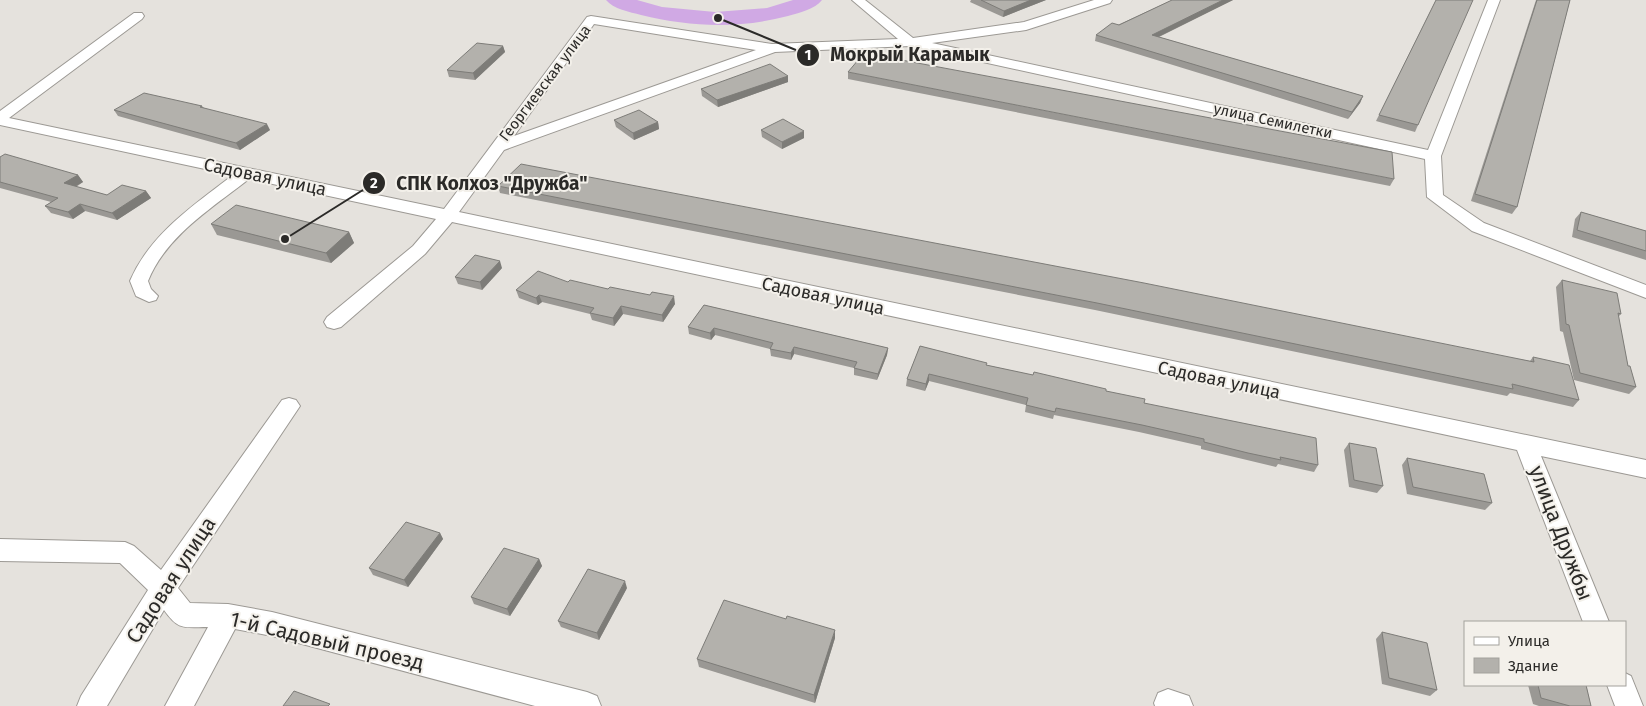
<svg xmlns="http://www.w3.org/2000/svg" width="1646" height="706" viewBox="0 0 1646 706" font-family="'Fira Sans',sans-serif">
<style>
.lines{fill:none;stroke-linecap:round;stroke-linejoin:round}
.river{fill:#d0a9e4;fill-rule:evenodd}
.minor-casing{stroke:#9c9994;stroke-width:2}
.minor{fill:#fff;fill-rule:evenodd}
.wall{fill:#9a9894}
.shaded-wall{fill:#7d7c78}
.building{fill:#b3b1ac;stroke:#7d7c78}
.labels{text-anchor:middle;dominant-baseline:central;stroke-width:4;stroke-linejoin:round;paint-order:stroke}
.far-street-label{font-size:15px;fill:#2b2a28;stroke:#f3f0ea}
.street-label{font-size:18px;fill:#2b2a28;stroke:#f3f0ea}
.near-street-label{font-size:21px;fill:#2b2a28;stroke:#f3f0ea}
.leader{fill:none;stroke:#2b2a28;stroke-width:2}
.callout-dot{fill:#2b2a28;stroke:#f3f0ea;stroke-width:2}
.mark-label{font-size:15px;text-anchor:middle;font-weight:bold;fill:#fff}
.callout-label{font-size:19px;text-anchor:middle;font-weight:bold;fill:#2b2a28;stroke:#f3f0ea;stroke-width:4;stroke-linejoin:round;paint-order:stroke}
</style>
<rect width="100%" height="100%" fill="#e5e2dd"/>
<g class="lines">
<path class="river" d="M606 0H637L662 7 715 12 767 8 793 0H822C815 9 799 13 788 16 739 29 690 27 641 15 630 12 613 9 606 0Z"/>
<g class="minor-casing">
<g id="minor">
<path d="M852 0H865L913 38 1024 22 1094 0H1112L1110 3 1026 30 932 43 1428 150 1488 0H1500L1441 156 1443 195 1484 223 1646 285V298L1472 231 1427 197 1425 159 910 46 775 52 504 150 459 212 1646 460V478L1541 456 1609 622H1583L1517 450 452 222 425 254 341 327 334 329 327 327 324 322 327 317 413 246 436 219 249 179C212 208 166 236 148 281L151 289 158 296 156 300 149 302 136 296 130 281C150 234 194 205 233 175L0 125V111L134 13H142L144 16 142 19 9 118 444 209 587 17 591 16 772 44 898 39ZM594 24 756 50 514 136Z"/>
<path d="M289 398 296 400 300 406 296 412 178 588 190 603 228 604 272 612 587 692 597 696 601 706H535L272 636 235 629 194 706H165L208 627C183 627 179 631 164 610L107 706H77L81 696 148 590 120 563 0 561V539L125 542 134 546 161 570 282 400Z"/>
<path d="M1625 673 1631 676 1643 706H1615L1607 685H1625Z"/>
<path d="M1168 689 1189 696 1193 706H1155L1154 703 1158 693Z"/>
</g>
</g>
<use href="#minor" class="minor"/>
</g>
<g class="wall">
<path d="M971 0H1046L1003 17 970 2Z"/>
<path d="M1172 0H1233L1159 37 1363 96 1360 103 1348 119 1095 41 1096 35Z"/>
<path d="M1436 0 1418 125 1415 132 1376 121Z"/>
<path d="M1536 0H1570L1517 207 1512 214 1471 201Z"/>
<path d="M503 46 505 52 475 80 449 77 447 70Z"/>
<path d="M848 72 1394 179 1390 186 848 79Z"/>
<path d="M788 76V82L718 107 702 96 701 89Z"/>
<path d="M202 106 204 108 270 130 240 150 118 116 114 110Z"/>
<path d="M614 120 658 122 659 129 634 140 616 127Z"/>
<path d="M761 130 804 138 782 149 762 137Z"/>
<path d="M0 157 78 175 83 182 76 187 107 195 146 191 151 198 117 220 85 211 73 219 51 213 45 206 51 202 0 188Z"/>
<path d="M498 186 1530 361 1533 357 1579 400 1573 407 1510 393 1507 396 1095 310 500 193Z"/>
<path d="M1581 212 1646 231V260L1572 237 1575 219Z"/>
<path d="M211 224 349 232 354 243 331 263 217 235Z"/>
<path d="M502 268 482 290 458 284 455 277Z"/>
<path d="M1562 280 1621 314 1618 317 1628 366 1636 387 1629 394 1574 380 1563 332 1560 331 1556 287Z"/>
<path d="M568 282 608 289 675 304 663 322 623 314 614 326 592 320 590 314 542 302 538 305 519 298 516 290Z"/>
<path d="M704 305 888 348 887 355 877 380 854 375V368L794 354 791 360 771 356 770 349 715 335 711 340 689 334 688 327Z"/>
<path d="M920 346 986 365 1106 391 1144 403 1318 465 1314 472 1278 464 1276 467 1201 449V446L1139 432 1054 415 1053 419 1025 412 1026 405 929 381 925 391 906 386 907 379Z"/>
<path d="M1349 443 1383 486 1377 493 1349 487 1344 450Z"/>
<path d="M1407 458 1492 503 1485 510 1407 494 1402 465Z"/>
<path d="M440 533 443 539 408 587 373 575 369 568Z"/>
<path d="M539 559 542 566 510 616 474 604 471 597Z"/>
<path d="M627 588 599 640 561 627 558 621Z"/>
<path d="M786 619 835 638 815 703 699 667 697 659Z"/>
<path d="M1382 632 1437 690 1430 696 1382 684 1376 639Z"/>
<path d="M1528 685H1586L1591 706H1539L1533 704Z"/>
</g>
<g class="shaded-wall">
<path d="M1031 0H1046L1003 17 1004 11Z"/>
<path d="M1223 0H1233L1150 41 1152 35Z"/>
<path d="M503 46 505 52 475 80 473 73Z"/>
<path d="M788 76V82L718 107 717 100Z"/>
<path d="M1363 96 1360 103 1348 119 1352 112Z"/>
<path d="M658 122 659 129 634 140 633 133Z"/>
<path d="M267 124 270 130 240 150 236 143Z"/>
<path d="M804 131V138L782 149V142Z"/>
<path d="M78 175 83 182 69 190 64 183Z"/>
<path d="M146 191 151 198 117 220 112 213Z"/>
<path d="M80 204 85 211 73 219 68 212Z"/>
<path d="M349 232 354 243 331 263 326 253Z"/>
<path d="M500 261 502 268 482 290 480 282Z"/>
<path d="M539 295 542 302 538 305 536 298Z"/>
<path d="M674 296 675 304 663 322 662 315Z"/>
<path d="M621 306 623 314 614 326 613 318Z"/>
<path d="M714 328 715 335 711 340 710 333Z"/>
<path d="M794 347V354L791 360V353Z"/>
<path d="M888 348 887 355 877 380 878 374Z"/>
<path d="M929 374V381L925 391 926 384Z"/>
<path d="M440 533 443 539 408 587 404 580Z"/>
<path d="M539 559 542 566 510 616 507 609Z"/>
<path d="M625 581 627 588 599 640 597 633Z"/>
<path d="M835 630V638L815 703 814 695Z"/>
</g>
<g class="building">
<path d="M981 0H1031L1004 11Z"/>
<path d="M1172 0H1223L1152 35 1363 96 1352 112 1096 35 1112 23 1119 25Z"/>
<path d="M1436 0H1473L1418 125 1379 115Z"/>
<path d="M1537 0H1570L1517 207 1475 194Z"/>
<path d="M477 43 503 46 473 73 447 70Z"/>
<path d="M864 53 1392 152 1394 179 848 72Z"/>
<path d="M770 64 788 76 717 100 701 89Z"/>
<path d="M144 93 202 106 200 107 267 124 236 143 114 110Z"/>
<path d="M639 110 658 122 633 133 614 120Z"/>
<path d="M783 119 804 131 782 142 761 130Z"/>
<path d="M5 154 78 175 64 183 107 195 122 185 146 191 112 213 80 204 68 212 45 206 58 198 0 182V157Z"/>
<path d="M521 164 1144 283 1534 362 1533 357 1569 365 1579 400 1512 384 1513 389 1097 303 498 186Z"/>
<path d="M236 205 349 232 326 253 211 224Z"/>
<path d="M1581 212 1646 231V251L1577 230Z"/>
<path d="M475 255 500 261 480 282 455 277Z"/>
<path d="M538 271 568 282 570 280 608 289 610 287 650 295 652 292 674 296 662 315 621 306 613 318 590 313 594 308 539 295 536 298 516 290Z"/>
<path d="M1562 280 1617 293 1621 314 1618 313 1628 366H1630L1636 387 1580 373 1569 325 1566 324Z"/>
<path d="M704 305 888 348 878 374 854 368 857 362 794 347 791 353 770 349 773 343 714 328 710 333 688 327Z"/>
<path d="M920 346 987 363 986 365 1033 375 1034 372 1106 389V391L1145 399 1144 403 1316 438 1318 465 1280 457 1281 460 1248 453 1204 442V439L1142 425 1056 408 1055 412 1026 405 1028 398 929 374 926 384 907 379Z"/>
<path d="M1349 443 1376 448 1383 486 1354 480Z"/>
<path d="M1407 458 1484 474 1492 503 1413 487Z"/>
<path d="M406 522 440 533 404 580 369 568Z"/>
<path d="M504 548 539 559 507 609 471 597Z"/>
<path d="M588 569 625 581 597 633 558 621Z"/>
<path d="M724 600 786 619 787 616 835 630 814 695 697 659Z"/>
<path d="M1382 632 1427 643 1437 690 1389 678Z"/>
<path d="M1538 685H1586L1591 706H1570L1541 698Z"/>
<path d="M294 691 330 704 328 706H283Z"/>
</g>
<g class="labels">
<g class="far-street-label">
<text transform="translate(545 83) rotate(-53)">Георгиевская улица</text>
<text transform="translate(1273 121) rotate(12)">улица Семилетки</text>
</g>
<g class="street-label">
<text transform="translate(265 177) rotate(12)">Садовая улица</text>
<text transform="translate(823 296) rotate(12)">Садовая улица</text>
<text transform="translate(1219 380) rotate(12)">Садовая улица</text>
</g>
<g class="near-street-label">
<text transform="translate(1561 533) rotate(69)">улица Дружбы</text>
<text transform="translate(171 580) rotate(-57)">Садовая улица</text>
<text transform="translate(327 641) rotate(13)">1-й Садовый проезд</text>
</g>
</g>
<path class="leader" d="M718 18L808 55M285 239L374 183"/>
<g class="callout-dot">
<circle cx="718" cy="18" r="5"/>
<circle cx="285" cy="239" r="5"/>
<circle cx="808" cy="55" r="12"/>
<circle cx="374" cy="183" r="12"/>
</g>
<g class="mark-label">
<text x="808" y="60">1</text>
<text x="374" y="188">2</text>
</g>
<g class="callout-label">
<text x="910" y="61">Мокрый Карамык</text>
<text x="492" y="190">СПК Колхоз "Дружба"</text>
</g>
<rect x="1464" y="621" width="162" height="65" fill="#f3f0ea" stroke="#a3a19c"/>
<rect x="1474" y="637" width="25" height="8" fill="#ffffff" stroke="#a3a19c"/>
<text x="1508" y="646" font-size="15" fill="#2b2a28">Улица</text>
<rect x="1474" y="658" width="25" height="15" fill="#b3b1ac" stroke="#a3a19c"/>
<text x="1508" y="671" font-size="15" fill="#2b2a28">Здание</text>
</svg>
